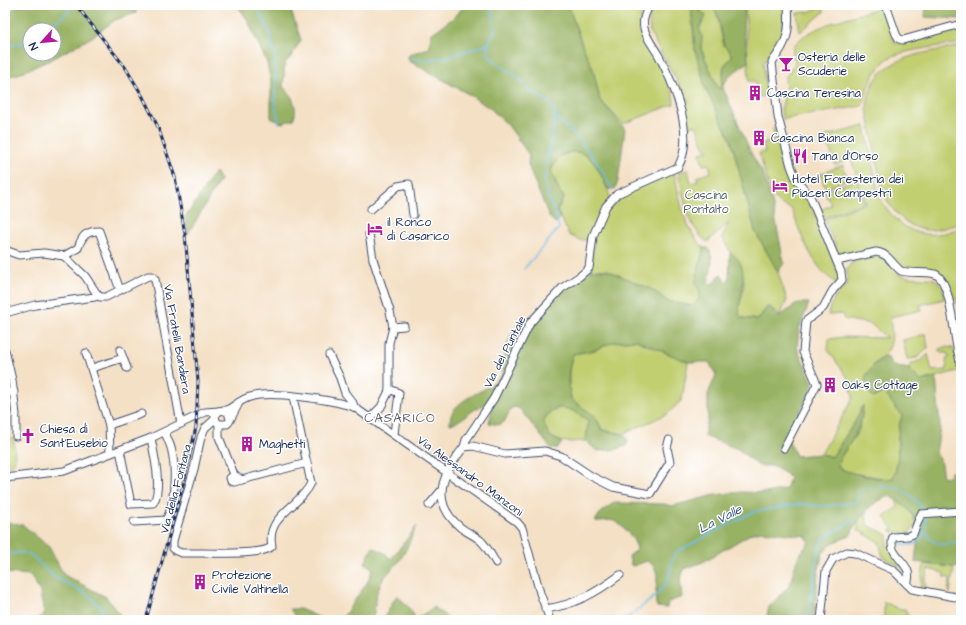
<svg xmlns="http://www.w3.org/2000/svg" width="966" height="625" viewBox="0 0 966 625" font-family="'Architects Daughter',sans-serif">
<style>
.green{fill:#c1cf71;stroke:#6e7f68}
.forest{fill:#98b263;stroke:#5a7060;fill-rule:evenodd}
.lines{fill:none;stroke-linecap:round;stroke-linejoin:round}
.stream{stroke:#6ebee9;stroke-width:1.5}
.minor-casing{stroke:#3c4a6d;stroke-width:9}
.minor{stroke:#fff;stroke-width:7}
.rail-casing{stroke:#1b2f5e;stroke-width:3}
.rail{stroke:#fff;stroke-width:1.5;stroke-dasharray:4.5;stroke-linecap:butt}
.labels{text-anchor:middle;dominant-baseline:central;stroke-width:3;stroke-linejoin:round;paint-order:stroke}
.poi-label{font-size:12px;fill:#1b2f5e;stroke:#fff;text-anchor:start}
.park-label{font-size:12px;fill:#4d5f64;stroke:#fff}
.street-label{font-size:12px;fill:#1b2f5e;stroke:#fff}
.neighbourhood-label{font-size:13px;letter-spacing:1px;fill:#605f6d;stroke:#fff}
.water-label{font-size:13px;font-style:italic;fill:#345a88;stroke:#fff}
</style>
<rect width="100%" height="100%" fill="#fff"/>
<filter id="ink" filterUnits="userSpaceOnUse"><feTurbulence type="fractalNoise" baseFrequency=".025" numOctaves="2"/><feDisplacementMap in="SourceGraphic" scale="8" xChannelSelector="R" yChannelSelector="G"/><feConvolveMatrix kernelMatrix="1 2 1 2 8 2 1 2 1" color-interpolation-filters="sRGB"/></filter>
<filter id="wash" filterUnits="userSpaceOnUse"><feTurbulence type="fractalNoise" baseFrequency=".012" numOctaves="4" result="noise"/><feDisplacementMap in="SourceGraphic" scale="16" xChannelSelector="R" yChannelSelector="G"/><feGaussianBlur stdDeviation="0.9" result="paint"/><feColorMatrix in="noise" values="0 0 0 0 0 0 0 0 0 0 0 0 0 0 0 0 0 1.4 0 .05"/><feComposite in="paint" operator="in"/></filter>
<g filter="url(#wash)">
<rect width="100%" height="100%" fill="#f4e0c5"/>
<g class="green">
<path d="M568 5H647L641 15V27L672 87 674 104 623 124 600 100 593 69 583 47Z"/>
<path d="M654 5H691L695 50 706 90 731 140 755 231 778 272 787 300 780 316 770 307 764 311 758 320 739 317C737 304 745 294 744 282 743 268 728 250 722 237L729 223 707 242C687 227 684 196 678 172L688 170 691 183 698 181 697 177 711 172 709 164 703 165 700 153 709 150 708 148 705 149 696 125 685 127 676 85 689 102 650 33 649 19Z"/>
<path d="M700 5H713L718 17 724 46 729 50 732 56 724 66 721 89 718 88 701 49 702 37 699 29 706 16 701 12Z"/>
<path d="M745 5H784L783 33 770 60 763 61 766 88H770V95L759 97 755 81H749Z"/>
<path d="M823 6 824 12 800 32 797 13 808 12Z"/>
<path d="M876 9H884L896 44 961 27V43C944 46 898 50 886 60 873 72 866 90 862 106L783 119 781 110 786 89 785 78 795 64C795 60 792 53 793 49 798 29 857 15 876 9Z"/>
<path d="M961 46V223C952 226 942 229 933 230 909 232 890 210 882 190L867 109C869 56 921 54 961 46Z"/>
<path d="M777 126 784 155 782 157 809 200 838 271 840 279 837 283C814 271 799 232 792 209L780 204 771 194 759 153 765 152 763 143 775 140 773 129Z"/>
<path d="M865 126 878 192C888 217 909 237 937 234 945 234 953 230 961 228V309C953 297 950 283 940 272 928 270 914 273 903 268 893 263 892 250 880 249 868 248 847 262 838 252L824 219 866 203 851 159 835 165 826 136Z"/>
<path d="M575 151C596 155 606 182 611 201L622 194 674 172C681 201 682 226 704 248 702 256 698 267 697 275 696 290 708 294 693 306L667 301 653 290 607 270H591L594 240H580L569 235 557 210 564 197C556 189 557 181 551 172 556 157 561 155 575 151Z"/>
<path d="M843 165 847 179 826 189 820 174Z"/>
<path d="M856 179 864 202 823 218 820 210 831 205 825 192Z"/>
<path d="M874 256C889 255 889 270 901 275 912 279 924 277 935 279L943 288 944 299 920 305 922 310 890 317C893 341 894 349 874 364L873 398 884 392 902 416C894 435 902 459 893 478L890 479 845 472 838 466 839 460 859 430 862 406 856 420 832 457 821 454 853 398 848 378 828 350 829 339 844 337 887 338 871 324 844 319 842 314 828 315C831 301 836 294 847 285V269L852 262Z"/>
<path d="M926 334 928 348 917 358 907 359 903 340Z"/>
<path d="M636 340 688 362 682 400 667 414 623 434 602 430C596 412 582 410 571 398 568 382 568 369 573 354L595 350 613 342Z"/>
<path d="M946 347 953 348 961 370 921 381 909 369 911 364 922 360 928 354 932 371 947 370 946 359 949 358 947 353H941L939 349Z"/>
<path d="M562 407 571 409 589 421 586 441C565 442 551 446 543 423 546 414 554 410 562 407Z"/>
<path d="M14 438 15 461 10 467 5 468V439Z"/>
<path d="M896 499 907 506 917 524 908 534 891 531 893 528 884 517 898 507Z"/>
<path d="M866 511 867 525 888 535 887 545 906 570V574L902 568 883 557 879 542 858 530 857 521Z"/>
<path d="M924 564 954 567 950 593H948L950 578 944 577V573L928 569 925 580 926 590 920 589Z"/>
<path d="M884 602 899 609H905L910 620H884Z"/>
</g>
<g class="forest">
<path d="M23 5H135L136 13 115 20 92 37 50 60 18 74 5 77V12ZM30 30H54V54H30Z"/>
<path d="M237 5H289L301 40 290 58 285 63 283 87C292 94 298 107 294 119L282 123 271 118V83L267 63 247 19Z"/>
<path d="M464 5H568L583 47 593 69 600 100 625 129 618 181 615 189H608L606 186C599 169 589 147 567 153 558 156 554 163 551 172 557 181 556 189 564 197L557 210 560 218 556 223 550 218 532 176 528 164 529 155 508 125 491 109 470 95 409 61 408 57 410 54 429 48 431 34 456 16Z"/>
<path d="M691 5H700L701 12 706 16 699 27 702 37 701 49 718 88 721 89 724 66 732 56 729 50 724 46 718 17 713 5H745L743 25 748 62 732 74 723 84V88L751 153 762 172 772 202 784 263 778 272 755 231 731 140 706 90 695 50Z"/>
<path d="M926 5H961V19L925 17Z"/>
<path d="M215 172 220 180 188 234 185 218Z"/>
<path d="M704 248H708C715 258 711 271 708 282L710 284 715 282 720 274 726 282 729 280 730 253C757 265 733 310 741 318L758 320 767 307H770L777 316H780L798 303H809L799 329 797 348 813 383 810 392 787 436 796 456 821 454 832 457 856 420 863 405C863 428 850 442 839 460L838 466C842 473 885 481 893 478 902 460 894 435 902 416L884 392 873 398 866 388 865 377 874 365 886 355 893 366 909 369 921 381 936 377 940 427 936 454 940 459 943 477 948 476 952 471C960 477 958 489 958 498H961V568L915 562C919 528 923 515 890 496 870 502 858 518 850 536L832 543 822 554 818 573 814 620H766L769 607 789 586 798 557 809 542 806 536 762 531 752 533 703 562 684 569 680 581 682 597 668 602 667 608 657 607C651 591 666 571 647 561L633 566 631 565 629 556 637 550C637 541 622 524 614 521 608 519 601 522 595 521L601 512 614 503 664 504 672 506 715 495 741 492 765 493 786 489 790 478 785 473 772 466H759L738 449 704 436 708 419V394L716 375 709 362H688L636 340 613 342 595 350 573 354C568 368 566 386 572 400L595 416 602 430 623 434 628 440 626 446 617 449 597 451 586 441 588 421C574 409 552 398 543 423L550 436 562 443 558 448 552 449 549 446 519 408 512 407 504 422 498 425 489 423 492 409 485 405C472 408 462 422 450 424 448 403 478 394 491 385 496 382 499 377 503 374 500 360 508 339 516 327L522 329 531 316 591 270H607L653 290 667 301 692 306C701 299 703 293 695 284Z"/>
<path d="M5 522 23 525 49 547 64 575 106 597 124 620H36L44 614 40 592 30 575 5 573Z"/>
<path d="M417 526C411 537 407 550 400 560 393 569 383 576 379 587 374 598 376 609 372 620H335L343 617 367 583 373 569 365 563 373 547 385 553 391 559Z"/>
<path d="M397 595 410 609 416 619 434 607 450 620H383Z"/>
<path d="M290 609H300L325 620C308 620 300 625 290 609Z"/>
</g>
<g class="lines">
<g class="stream">
<path d="M257 5 269 32 274 53 276 68 275 101 279 123"/>
<path d="M491 5C492 14 496 23 494 32 493 38 485 45 488 52 493 65 511 70 520 79 525 83 527 89 532 92 539 97 551 101 554 109 558 119 545 161 545 175 543 195 557 209 559 228L524 269"/>
<path d="M45 30 76 5"/>
<path d="M5 47 30 40"/>
<path d="M410 58 420 60 447 57 488 44"/>
<path d="M556 118C574 132 587 147 599 166 604 175 607 183 614 190"/>
<path d="M858 493 859 490C878 486 898 483 913 498 917 502 921 505 923 511"/>
<path d="M925 516C926 521 924 527 926 532 933 548 947 545 961 541"/>
<path d="M897 543C913 548 917 545 925 532"/>
<path d="M5 555 22 552 31 555 54 577 87 594 99 605 109 620"/>
<path d="M625 620C638 608 655 600 665 585 673 574 667 563 678 551L753 512 800 504 824 506 856 502 858 496"/>
<path d="M807 620 819 549 823 539 851 521 855 522"/>
</g>
</g>
</g>
<g filter="url(#ink)">
<g class="lines">
<g class="minor-casing">
<g id="minor">
<path d="M886 5 896 34 899 39 903 40 961 24"/>
<path d="M371 209 398 186 409 184 413 215"/>
<path d="M369 234 373 259 390 311 393 327 389 343V391L381 407 370 418"/>
<path d="M5 250 19 255 44 253 64 256 78 248C82 236 86 231 99 231L120 290"/>
<path d="M64 256 85 276 97 294"/>
<path d="M837 261 876 252C888 253 892 264 901 271 912 274 925 271 935 274 953 281 953 344 961 364"/>
<path d="M5 313 35 305 95 297 97 294 100 297H106L148 276H152L155 279 181 424"/>
<path d="M393 327 404 326"/>
<path d="M5 350 12 380 16 415"/>
<path d="M120 350 123 358"/>
<path d="M86 353 109 425 110 453"/>
<path d="M329 355 340 378 345 393 353 403 354 407"/>
<path d="M92 368 123 358 127 368"/>
<path d="M389 389 399 393 394 434"/>
<path d="M5 392H14"/>
<path d="M225 411C234 407 241 399 250 397 270 390 333 400 354 407L517 522 522 528 540 593 550 620"/>
<path d="M215 419 205 428 201 437 194 469 173 541V548L176 551 182 553C198 552 264 557 272 546 265 516 301 506 311 483L293 397"/>
<path d="M230 419 228 412 224 410 219 411 215 416 216 421 219 424H227L229 422 238 405"/>
<path d="M219 424V437L233 472"/>
<path d="M109 425 141 414"/>
<path d="M16 436V419"/>
<path d="M464 447 466 440 494 398 530 323 562 288 580 276 589 268 593 236 606 206 617 194 678 167C696 135 674 85 659 56 654 47 646 38 644 28 642 19 646 13 649 5"/>
<path d="M784 448 817 384 803 352 806 321 823 308 833 290 842 280 841 272 810 196 796 179 791 166 778 117 772 62C788 42 790 31 788 5"/>
<path d="M120 450 131 504 153 503C163 490 154 455 151 438"/>
<path d="M5 478 64 471 151 438 205 412 219 411"/>
<path d="M242 480 234 475 230 478 231 481 234 482 307 463"/>
<path d="M429 505 441 491"/>
<path d="M134 522 166 520C175 505 176 470 172 452 171 445 167 439 165 432"/>
<path d="M496 563C491 555 487 546 480 540 474 535 466 532 460 527 429 501 443 473 464 447L473 446 505 454 545 451 561 456 591 476 613 487 650 494 670 462 667 448 669 440"/>
<path d="M907 584C916 562 886 558 893 537L908 536 913 534 921 514 961 511"/>
<path d="M545 609C575 605 596 593 620 575"/>
<path d="M821 620 826 571 833 559 847 552 855 553 893 570 912 589 961 598"/>
</g>
</g>
<use href="#minor" class="minor"/>
<g class="rail-casing">
<path id="rail" d="M76 5 125 67 142 95 158 127 175 177 185 234 198 381 196 427 185 477 146 620"/>
</g>
<use href="#rail" class="rail"/>
</g>
</g>
<defs>
<g id="bar-bare" transform="scale(1.2)"><path d="M-6-5H6L.8 .8V4.5H3.5V6h-7V4.5H-.8V.8Z" fill="#b5179e" stroke="#fff" stroke-width="2.5" paint-order="stroke"/></g>
<g id="building-bare" transform="scale(1.2)"><path d="M-4-6H4V6H1V3H-1V6H-4ZM-2.5-4.3h1.7v1.8h-1.7ZM.8-4.3h1.7v1.8H.8ZM-2.5-1h1.7V.8h-1.7ZM.8-1h1.7V.8H.8Z" fill="#b5179e" stroke="#fff" stroke-width="2.5" paint-order="stroke"/></g>
<g id="restaurant-bare" transform="scale(1.2)"><path d="M-5-6h1v4h1v-4h1v4h1v-4h1v5L-1.5 .5V6h-2V.5L-5-1ZM5-6V6H3V1.5H1.5Q1.5-4 5-6Z" fill="#b5179e" stroke="#fff" stroke-width="2.5" paint-order="stroke"/></g>
<g id="hotel-bare" transform="scale(1.2)"><path d="M-6-4.5h1.5V1H6V5H4.5V3h-9V5H-6ZM-4 0a1.8 1.8 0 1 1 3.6 0ZM.5 0V-2.5h3Q6-2.5 6 0Z" fill="#b5179e" stroke="#fff" stroke-width="2.5" paint-order="stroke"/></g>
<g id="church-bare" transform="scale(1.2)"><path d="M-1.2-6h2.4v3.5h3.3v2.4h-3.3V6h-2.4V-.1h-3.3v-2.4h3.3Z" fill="#b5179e" stroke="#fff" stroke-width="2.5" paint-order="stroke"/></g>
</defs>
<g fill-rule="evenodd">
<use href="#bar-bare" x="786" y="64"/>
<use href="#building-bare" x="755" y="93"/>
<use href="#building-bare" x="759" y="138"/>
<use href="#restaurant-bare" x="800" y="156"/>
<use href="#hotel-bare" x="780" y="186"/>
<use href="#hotel-bare" x="375" y="229"/>
<use href="#building-bare" x="830" y="385"/>
<use href="#church-bare" x="28" y="436"/>
<use href="#building-bare" x="247" y="444"/>
<use href="#building-bare" x="200" y="582"/>
</g>
<g class="labels">
<g class="poi-label">
<text x="798" y="57">Osteria delle<tspan x="798" dy="14">Scuderie</tspan></text>
<text x="767" y="93">Cascina Teresina</text>
<text x="771" y="138">Cascina Bianca</text>
<text x="812" y="156">Tana d'Orso</text>
<text x="792" y="179">Hotel Foresteria dei<tspan x="792" dy="14">Piaceri Campestri</tspan></text>
<text x="387" y="222">il Ronco<tspan x="387" dy="14">di Casarico</tspan></text>
<text x="842" y="385">Oaks Cottage</text>
<text x="40" y="429">Chiesa di<tspan x="40" dy="14">Sant'Eusebio</tspan></text>
<text x="259" y="444">Maghetti</text>
<text x="212" y="575">Protezione<tspan x="212" dy="14">Civile Valtinella</tspan></text>
</g>
<g class="park-label">
<text x="706" y="195">Cascina<tspan x="706" dy="14">Pontalto</tspan></text>
</g>
<g class="street-label">
<text transform="translate(177 339) rotate(80)">Via Fratelli Bandiera</text>
<text transform="translate(505 352) rotate(-63)">Via del Puntale</text>
<text transform="translate(470 476) rotate(36)">Via Alessandro Manzoni</text>
<text transform="translate(176 489) rotate(-75)">Via della Fontana</text>
</g>
<g class="neighbourhood-label">
<text x="400" y="418">CASARICO</text>
</g>
<g class="water-label">
<text transform="translate(720 519) rotate(-27)">La Valle</text>
</g>
</g>
<rect width="966" height="625" fill="none" stroke="#fff" stroke-width="20"/>
<g transform="translate(42 42) rotate(243)"><circle r="19" fill="#ffffff" stroke="#a4acbf"/>
<path d="M0-3L7 15L0 10L-7 15Z" fill="#b5179e"/>
<text y="-6" font-size="11" font-weight="bold" text-anchor="middle" fill="#1b2f5e">N</text>
</g>
</svg>
